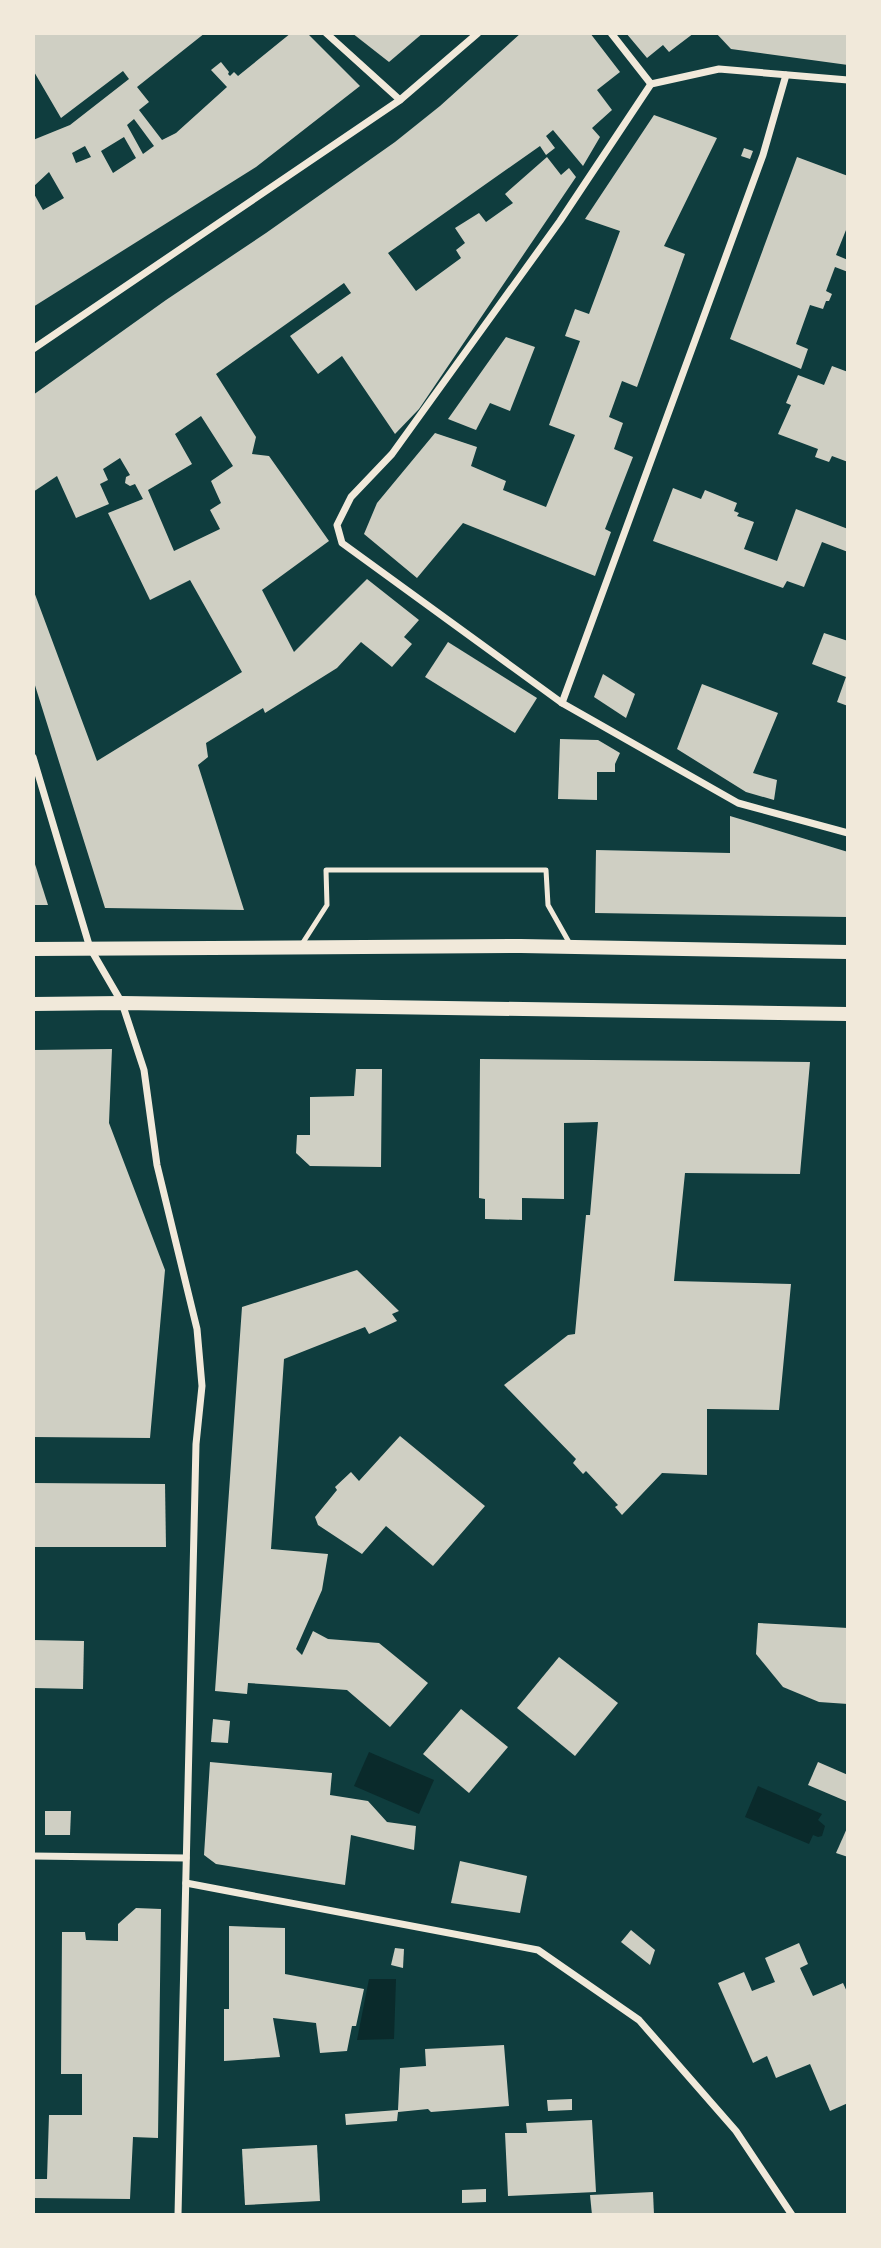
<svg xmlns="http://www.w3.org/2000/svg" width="881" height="2248" viewBox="0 0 881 2248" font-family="'Source Sans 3',sans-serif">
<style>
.water{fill:#0a2a2b}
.building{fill:#cfcfc3;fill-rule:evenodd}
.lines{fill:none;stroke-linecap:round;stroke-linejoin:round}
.service{stroke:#f1e9da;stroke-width:5}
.minor{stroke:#f1e9da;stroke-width:7}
.secondary{stroke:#f1e9da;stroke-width:14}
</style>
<rect width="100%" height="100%" fill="#0f3d3e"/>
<g class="water">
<path d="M369 1752 434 1780 419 1814 354 1786Z"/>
<path d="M758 1786 822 1814 818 1820 825 1826 822 1836 818 1837 813 1835 809 1844 745 1817Z"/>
<path d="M369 1979H396L394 2039 357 2040Z"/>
</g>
<g class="building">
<path d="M33 33H205L137 87 149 102 139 110 162 140 176 133 227 87 211 70 221 62 229 72 228 74 230 76 234 72 238 76 291 33H307L360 86 256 167 33 307V192L43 210 64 198 49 172 33 187V140L70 125 129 79 123 71 61 118 33 70ZM134 119 154 146 143 154 127 125ZM124 137 136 158 113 173 101 151ZM85 146 91 157 76 163 72 153Z"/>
<path d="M352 33H423L389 62Z"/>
<path d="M521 33H590L620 72 597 90 612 110 592 128 600 137 583 166 553 130 546 136 555 148 546 155 540 146 388 253 416 291 461 258 456 250 465 243 455 228 479 213 486 222 513 203 505 194 547 157 561 175 569 168 576 177 419 409 395 434 342 356 318 374 290 336 351 293 344 283 216 374 256 437 252 454 269 456 329 541 262 590 294 652 367 579 419 620 404 637 412 644 392 667 361 642 337 668 265 713 263 708 206 743 208 757 198 765 244 910 105 908 33 679V589L97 761 242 672 190 580 150 600 108 513 143 499 135 484 130 486 125 483 126 477 130 475 120 458 103 469 108 480 100 484 109 504 76 518 57 476 33 492V395L166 300 266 233 395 142 440 106ZM201 416 233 466 211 481 221 503 210 510 220 529 174 551 148 490 192 464 175 434Z"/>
<path d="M626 33H694L669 52 663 45 647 58Z"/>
<path d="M716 33H848V65L731 49Z"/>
<path d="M654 115 717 138 664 246 685 254 637 387 622 381 609 417 623 423 614 449 633 457 605 529 611 532 595 576 463 523 417 578 364 534 377 503 435 433 477 447 471 466 506 481 503 490 546 507 575 435 549 425 580 341 565 336 575 309 589 314 620 231 585 219Z"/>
<path d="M744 148 753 151 750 159 741 156Z"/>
<path d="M797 157 848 176V225L836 255 848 260V272L835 267 826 291 832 294 829 301H826L823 309 810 305 796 344 808 349 801 369 730 339Z"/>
<path d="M506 337 535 347 510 411 490 403 476 430 448 419Z"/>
<path d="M832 366 848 372V462L832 456 829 462 815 457 818 449 778 434 791 405 786 403 798 375 824 385Z"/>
<path d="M673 488 701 499 705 490 737 503 734 511 739 513 737 516 754 522 744 549 777 561 796 509 848 529V552L822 542 804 587 787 581 783 588 653 541Z"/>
<path d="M824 633 848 641V706L837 702 846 677 812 664Z"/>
<path d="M448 642 537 698 515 733 425 677Z"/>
<path d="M603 674 635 694 626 718 594 697Z"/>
<path d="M702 684 778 713 753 773 777 780 774 800 746 792 677 749Z"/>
<path d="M560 739 598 740 620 753 615 764V772H597V800L558 799Z"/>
<path d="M730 816 848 852V917L595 913 596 850 730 853Z"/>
<path d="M33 861H34L48 905H33Z"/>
<path d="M112 1049 109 1123 165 1270 150 1438 33 1437V1050Z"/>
<path d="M480 1059 810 1062 800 1174 685 1173 674 1281 791 1284 779 1410 707 1409V1475L662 1473 622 1515 615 1507 618 1505 586 1471 583 1474 573 1463 576 1459 504 1385 568 1335 575 1334 586 1215H590L598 1122 564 1123V1199L522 1198V1220L485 1219V1199L479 1198Z"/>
<path d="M356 1069H382L381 1167 310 1166 296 1153 297 1135H310V1097L354 1096Z"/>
<path d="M357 1270 399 1311 392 1314 397 1321 369 1334 365 1327 284 1359 271 1549 328 1554 322 1590 296 1649 302 1655 313 1631 328 1639 379 1643 428 1683 390 1727 347 1690 248 1683 247 1694 215 1691 242 1307Z"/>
<path d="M400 1436 485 1506 433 1566 386 1526 362 1554 318 1525 315 1517 337 1490 335 1487 351 1472 359 1481Z"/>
<path d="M33 1483 165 1484 166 1547H33Z"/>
<path d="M758 1623 848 1628V1704L819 1702 783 1687 756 1654Z"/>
<path d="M33 1640 84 1641 83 1689 33 1688Z"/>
<path d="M559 1657 618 1703 575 1756 517 1708Z"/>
<path d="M461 1709 508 1747 469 1793 423 1754Z"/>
<path d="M213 1719 230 1721 228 1743 211 1742Z"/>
<path d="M210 1762 332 1773 330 1795 368 1801 387 1822 416 1826 414 1850 351 1835 345 1885 216 1864 204 1855Z"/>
<path d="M818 1762 848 1775V1802L808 1785Z"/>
<path d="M45 1811H71L70 1835H45Z"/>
<path d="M848 1826V1857L836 1853Z"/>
<path d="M460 1861 527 1876 520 1913 451 1903Z"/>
<path d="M136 1908 161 1909 158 2138 133 2137 130 2199 33 2198V2179H47L49 2115H82V2074H61L62 1932H85L86 1940 118 1941V1924Z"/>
<path d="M229 1926 285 1928V1974L364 1989 356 2026H352L347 2051 320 2053 316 2023 273 2018 280 2057 224 2061V2009H229Z"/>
<path d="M631 1930 655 1950 650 1965 621 1942Z"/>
<path d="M799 1943 808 1964 800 1968 813 1996 843 1983 848 1994V2103L830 2111 810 2064 776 2078 767 2056 753 2063 718 1983 744 1972 752 1991 775 1982 765 1958Z"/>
<path d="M395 1948 404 1949 403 1968 391 1965Z"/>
<path d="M504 2045 509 2106 431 2112 428 2109 398 2112 397 2121 346 2125 345 2114 398 2110 400 2068 426 2066 425 2049Z"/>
<path d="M572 2099V2110L548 2111 547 2100Z"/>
<path d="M592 2120 596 2192 508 2196 505 2133H527L526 2123Z"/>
<path d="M317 2145 320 2201 245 2205 242 2149Z"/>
<path d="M486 2189V2202L462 2203V2190Z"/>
<path d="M653 2192 654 2215H592L590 2195Z"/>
</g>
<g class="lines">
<path class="service" d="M302 944 327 905 326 870H546L548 905 570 944"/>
<g class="minor">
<path d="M326 33 400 100"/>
<path d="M611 33 651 84"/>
<path d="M848 80 719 69 651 84 560 221 392 454 351 497 337 525 342 543 562 703 738 803 848 833"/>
<path d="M33 349 400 100 478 33"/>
<path d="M562 703 763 155 786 75"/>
<path d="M33 757 90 948 122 1003 144 1070 157 1165 197 1329 202 1386 196 1444 178 2215"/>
<path d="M33 1856 186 1858"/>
<path d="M186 1883 538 1950 639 2020 736 2131 792 2215"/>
</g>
<g class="secondary">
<path d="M33 949 521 946 848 952"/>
<path d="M33 1004 122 1003 848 1014"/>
</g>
</g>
<rect width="881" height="2248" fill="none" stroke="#f1e9da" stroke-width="70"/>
</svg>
